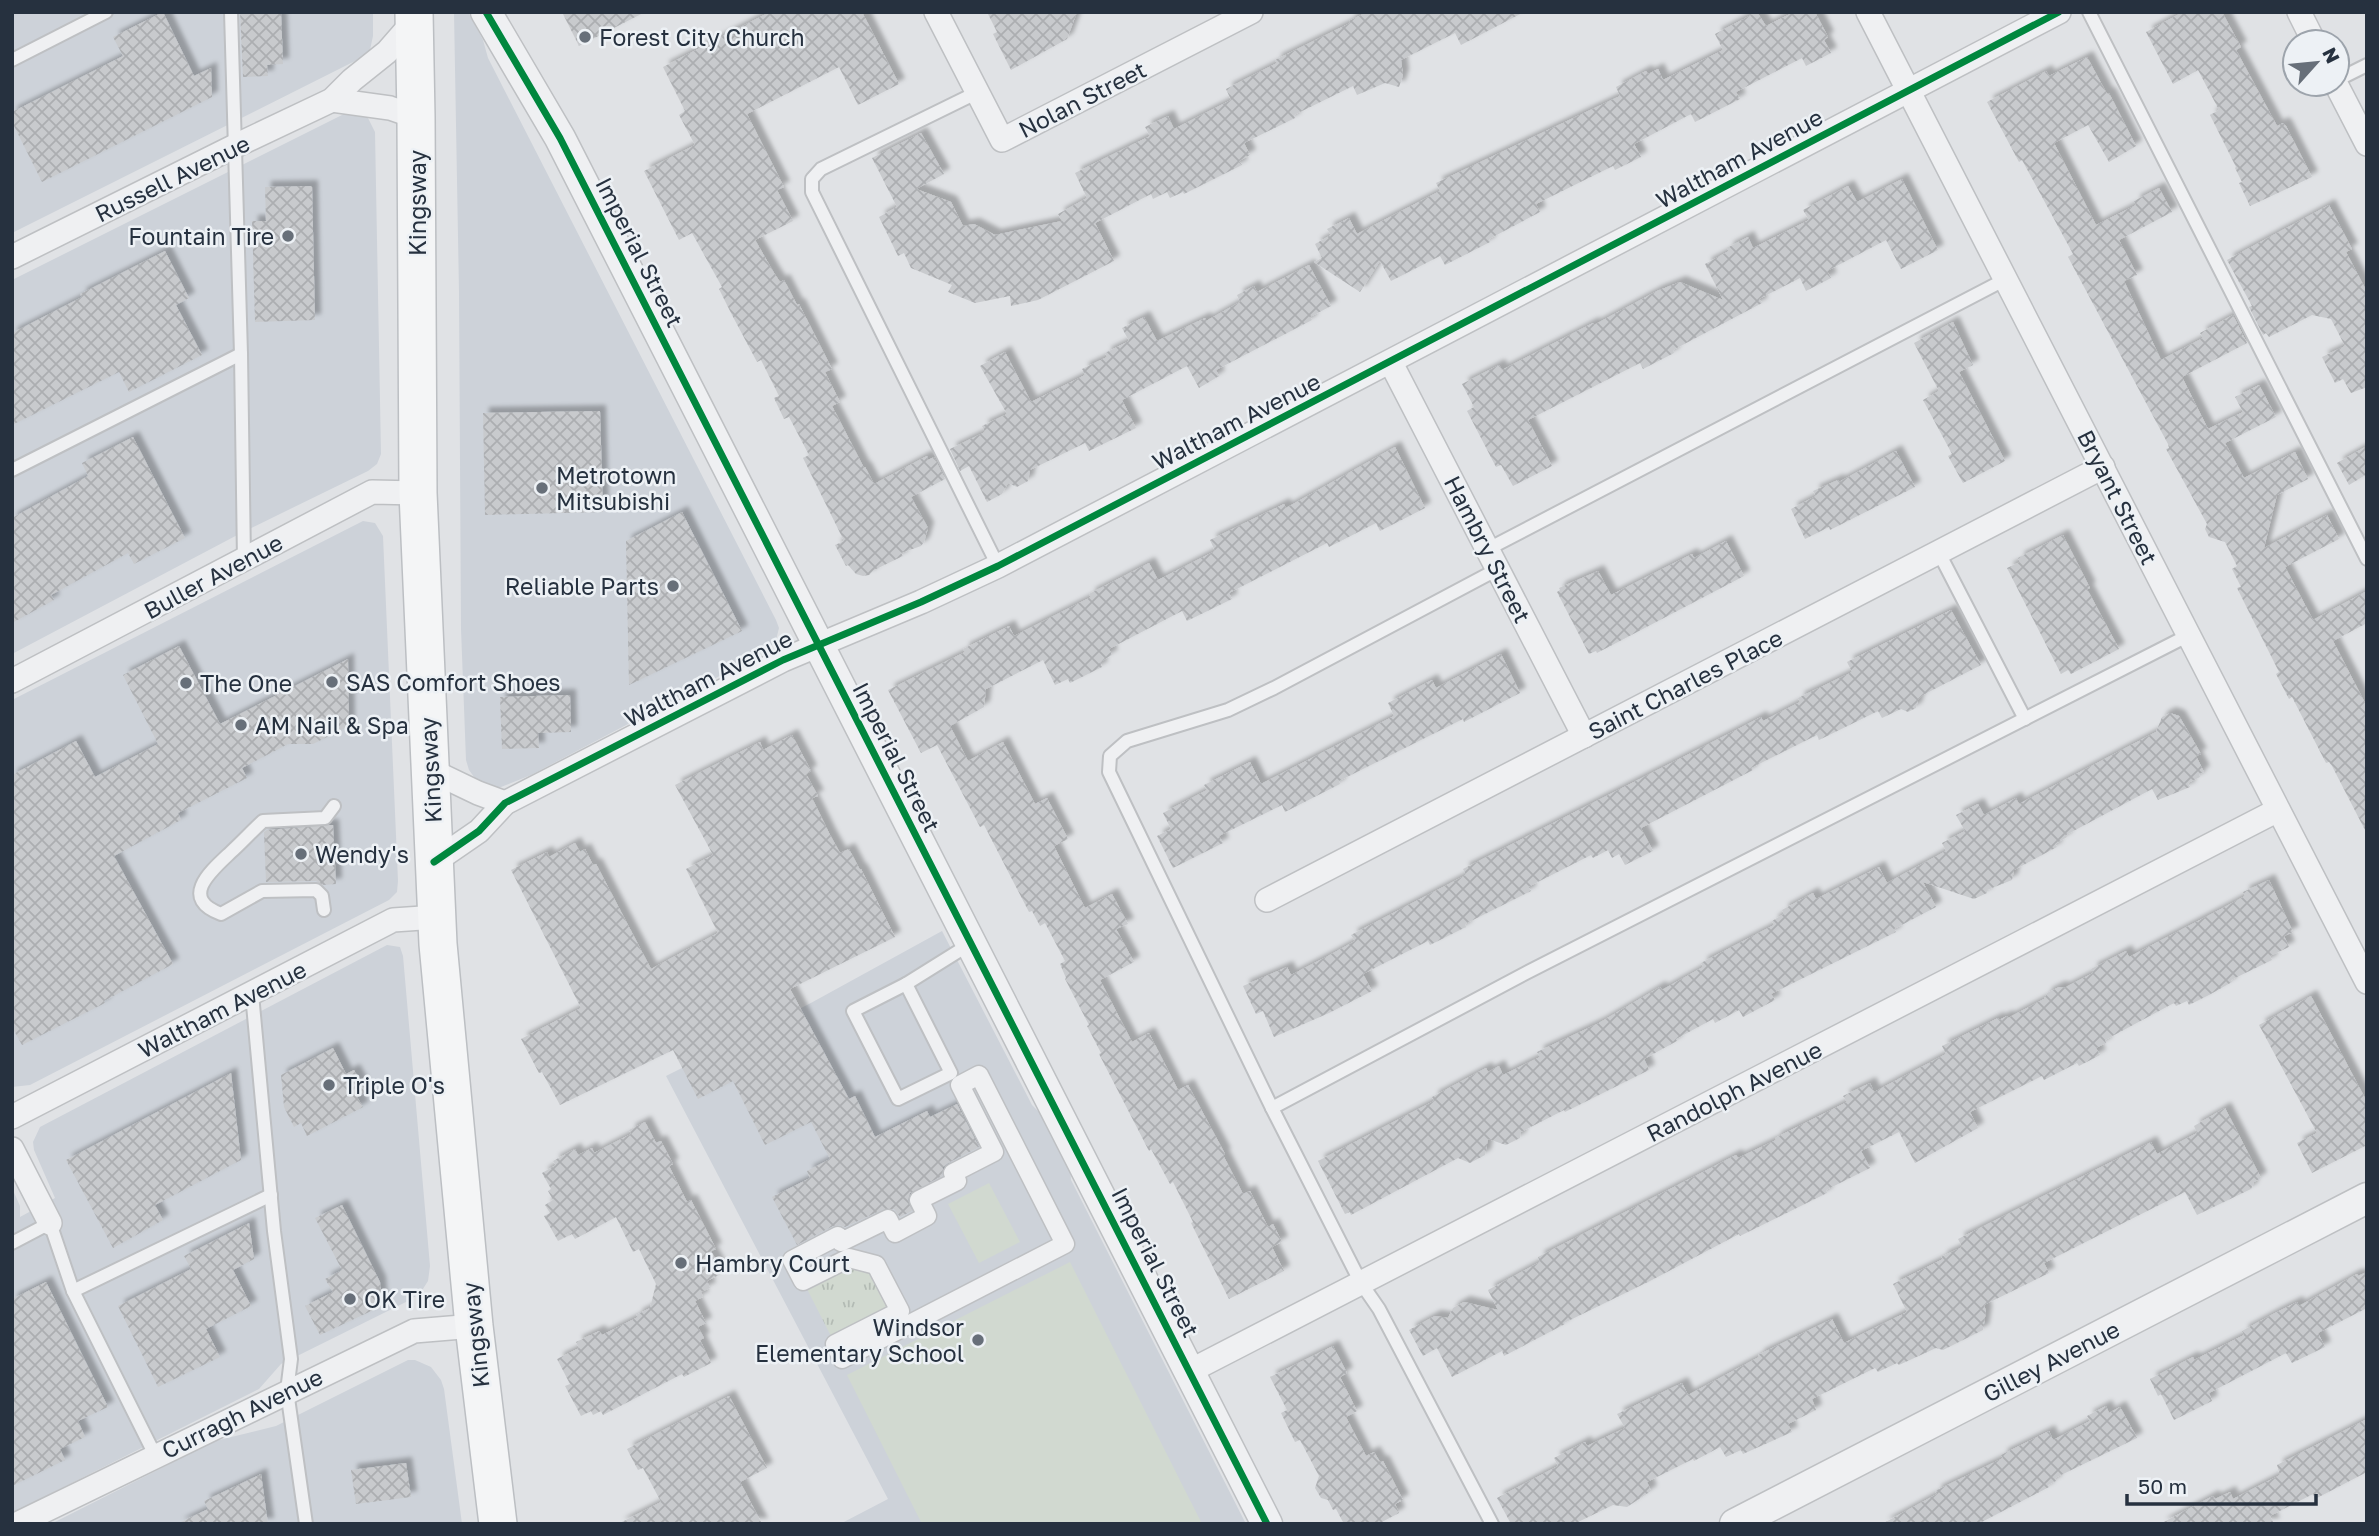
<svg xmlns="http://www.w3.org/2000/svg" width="2379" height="1536" viewBox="0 0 2379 1536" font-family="'Golos Text',sans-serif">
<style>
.built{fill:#cdd2d9}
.park{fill:url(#park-tufts)}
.pitch{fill:#d1d9d0}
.building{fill:url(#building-cross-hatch);filter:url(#shadow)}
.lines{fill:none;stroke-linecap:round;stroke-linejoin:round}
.service-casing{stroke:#bec0c3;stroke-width:16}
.pedestrian-casing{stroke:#bec0c3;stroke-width:21}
.minor-casing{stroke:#bec0c3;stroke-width:26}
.tertiary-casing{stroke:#bec0c3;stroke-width:33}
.primary-casing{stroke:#bcbfc3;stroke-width:40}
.service{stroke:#eff0f2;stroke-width:12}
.pedestrian{stroke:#eff0f2;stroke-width:18}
.minor{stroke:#eff0f2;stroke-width:23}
.tertiary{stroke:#eff0f2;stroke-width:30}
.primary{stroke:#f4f5f6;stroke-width:37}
.cycleway-casing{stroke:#edf1f5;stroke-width:11}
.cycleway{stroke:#00873e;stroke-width:7}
.poi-dot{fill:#676f79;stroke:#edf1f5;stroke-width:2.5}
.labels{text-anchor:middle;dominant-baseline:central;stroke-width:5;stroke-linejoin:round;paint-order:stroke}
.poi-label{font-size:23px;fill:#26313f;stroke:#edf1f5;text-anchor:start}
.street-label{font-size:23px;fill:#26313f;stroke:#edf1f5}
</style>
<defs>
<pattern id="park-tufts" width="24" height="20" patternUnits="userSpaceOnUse" patternTransform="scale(1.75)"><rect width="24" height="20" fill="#d1d9d0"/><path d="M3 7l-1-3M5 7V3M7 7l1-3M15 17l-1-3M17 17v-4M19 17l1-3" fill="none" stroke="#b3bbb4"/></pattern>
<pattern id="building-cross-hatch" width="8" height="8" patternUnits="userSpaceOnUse" patternTransform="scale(1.75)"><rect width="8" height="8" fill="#c8cacd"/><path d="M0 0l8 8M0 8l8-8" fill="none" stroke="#acaeb1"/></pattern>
<filter id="shadow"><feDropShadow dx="6" dy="-6" stdDeviation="2" flood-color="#0004"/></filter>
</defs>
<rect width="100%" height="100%" fill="#e0e2e5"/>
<g class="built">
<path d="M12 12H373V36L370 50 361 58 12 233Z"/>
<path d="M454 12H468L483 40 488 58 776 620 779 628 776 640 772 645 748 661 531 775 501 787 494 788 477 781 469 770 466 760 461 629 459 292Z"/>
<path d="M348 112H358L367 116 375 132 381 454 377 464 368 471 243 532 12 654V280Z"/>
<path d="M363 521 375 523 383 536 398 881 397 892 389 900 30 1085 12 1087V700Z"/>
<path d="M942 931 1032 1105 1043 1116 1070 1164 1071 1180 1246 1524H840L888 1499 666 1076 809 1004Z"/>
<path d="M387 945 400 947 403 956 430 1266 428 1281 421 1292 410 1300 281 1364 259 1389 12 1513V1188L20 1206V1217L55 1198 34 1150 33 1142 40 1127Z"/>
<path d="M408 1360H415L431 1367 441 1380 444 1389 462 1524H51L215 1441 276 1426Z"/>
</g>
<path class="park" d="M849 1258 876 1265 900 1311 835 1344 803 1281Z"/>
<g class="pitch">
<path d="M989 1183 1020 1242 979 1263 948 1204Z"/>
<path d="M1070 1262 1202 1524H922L847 1375Z"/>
</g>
<g class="building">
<path d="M163 12 194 76 211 68 212 97 42 182 12 122V112L123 56 113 37Z"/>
<path d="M240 12H281L283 64 267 65 268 76 243 77Z"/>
<path d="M562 12H645L579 46Z"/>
<path d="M770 12H862L899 84 858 105 839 67 747 114 784 187 777 190 793 221 755 240 774 273 780 282 784 280 797 305 799 304 832 369 825 372 840 402 832 406 864 468 865 467 874 484 927 456 928 460 934 457 945 479 911 497 928 528 924 542 921 546 901 553 903 556 874 570 869 575 863 576 856 574 848 565 846 566 835 545 844 541 803 458 809 455 789 417 784 419 774 398 779 396 761 360 757 362 732 315 719 289 722 287 692 233 679 240 644 171 695 145 679 115 685 111 663 67Z"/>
<path d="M987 12H1077L1067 39 1011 70 993 34 997 32Z"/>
<path d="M1367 12H1524L1461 45 1455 33 1401 60 1403 75 1399 87 1385 83 1357 95 1353 86 1294 115 1295 118 1244 143 1250 155 1239 161 1242 165 1184 194 1183 192 1170 198 1167 192 1153 199 1151 194 1095 223 1114 261 1038 300 1011 306 1010 296 975 303 948 292 952 285 911 268 904 253 898 256 879 217 897 207 872 158 921 133 944 174 916 189 951 202 963 226 974 224 995 235 1062 221 1058 214 1087 198 1075 173 1150 136 1145 127 1168 116 1174 129 1231 100 1226 89 1277 63 1275 60 1350 23 1349 21Z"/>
<path d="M1757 12 1766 26 1794 12H1815L1828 37 1824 40 1831 53 1806 66 1802 58 1736 92 1740 99 1695 122 1691 114 1634 144 1641 157 1615 170 1613 166 1536 204 1540 212 1489 239 1490 242 1445 265 1440 256 1391 281 1380 261 1360 292 1314 262 1322 258 1315 244 1331 235 1327 229 1349 218 1357 234 1440 191 1436 183 1620 96 1616 87 1646 71 1648 74 1658 69 1663 80 1723 50 1715 34Z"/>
<path d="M2183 12H2222L2241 47 2236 50 2277 126 2283 123 2286 126 2312 177 2250 206 2239 183 2242 182 2235 168 2236 167 2210 115 2219 110 2198 70 2173 84 2146 32Z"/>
<path d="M2087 57 2107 94 2109 93 2136 146 2109 162 2088 125 2054 143 2096 225 2136 205 2134 201 2159 188 2172 212 2119 240 2137 275 2124 281 2161 360 2203 338 2200 333 2233 315 2247 343 2182 377 2208 429 2243 412 2235 397 2259 385 2276 417 2225 443 2244 478 2295 452 2308 479 2277 495 2264 548 2327 515 2339 539 2285 567 2313 620 2367 591V623L2333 641 2367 707V834L2332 766 2329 762 2326 763 2292 697 2289 699 2276 674 2279 672 2237 588 2241 587 2232 569 2237 566 2225 542 2209 537 2205 529 2207 524 2166 449 2169 448 2168 444 2068 257 2073 254 2022 160 2019 162 1987 102 2046 71 2049 76Z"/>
<path d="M1902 179 1938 250 1901 269 1886 240 1827 271 1831 278 1806 291 1800 278 1759 299 1762 303 1673 350 1674 353 1643 369 1640 363 1528 420 1552 466 1513 486 1501 465 1496 467 1467 411 1474 407 1462 384 1499 365 1502 370 1593 323 1594 325 1657 291 1680 282 1723 300 1705 264 1729 251 1727 248 1748 237 1753 248 1809 220 1803 210 1848 186 1857 202Z"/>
<path d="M312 186 315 320 255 322 252 221H266L265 187Z"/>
<path d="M2329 205 2352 249 2346 252 2367 292V387L2351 393 2343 379 2335 383 2322 357 2345 346 2331 319 2312 315 2269 337 2266 333 2263 335 2249 307 2252 306 2227 260Z"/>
<path d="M165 251 189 298 176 305 202 355 129 392 119 372 12 425V333L82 297 80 294Z"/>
<path d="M1309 265 1331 306 1310 317 1312 320 1216 370 1219 376 1199 388 1187 366 1122 400 1136 428 1089 451 1085 443 1030 470 1028 481 1017 487 1008 483 1002 494 987 502 969 466 960 471 950 449 985 432 982 426 1007 414 980 366 1005 352 1031 402 1085 375 1082 369 1107 357 1105 353 1129 341 1122 328 1144 317 1157 341 1205 318 1206 321 1240 302 1237 295 1254 286 1257 292Z"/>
<path d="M1953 322 1973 365 1959 372 2005 461 1963 483 1948 456 1952 454 1923 400 1939 391 1914 343Z"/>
<path d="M600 411 603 512 485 515 483 413Z"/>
<path d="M133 437 185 538 134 564 128 553 51 595 54 600 12 623V518L88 476 82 463Z"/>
<path d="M2367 446V474L2349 485 2337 463Z"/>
<path d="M1395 447 1425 508 1380 531 1376 523 1329 547 1327 543 1229 593 1232 599 1187 621 1182 611 1109 649 1112 655 1100 662 1102 667 1070 683 1068 679 1055 685 1043 660 986 689 984 707 950 726 968 761 1003 742 1035 804 1047 798 1068 839 1054 846 1085 908 1112 894 1128 924 1116 929 1134 962 1100 980 1132 1042 1149 1033 1178 1090 1188 1085 1225 1154 1223 1155 1243 1194 1250 1191 1268 1227 1273 1224 1282 1242 1272 1247 1284 1271 1229 1299 1191 1223 1193 1222 1173 1182 1170 1184 1151 1149 1149 1151 1099 1054 1101 1053 1087 1026 1089 1025 1065 979 1066 978 1060 964 1065 961 1045 923 1040 926 1032 911 1029 912 984 825 980 827 937 745 921 753 888 690 965 652 963 649 1009 626 1014 636 1091 597 1089 594 1149 563 1158 580 1215 551 1210 540 1284 504 1286 508Z"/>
<path d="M1896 451 1915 487 1830 530 1829 527 1805 539 1791 509 1816 496 1813 491 1838 480 1839 482Z"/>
<path d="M682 512 742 631 629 685 626 541Z"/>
<path d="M2063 535 2090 588 2087 589 2119 649 2071 674 2068 670 2061 674 2007 568 2020 562 2018 558Z"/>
<path d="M1726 541 1744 576 1597 653 1596 651 1589 654 1557 592 1560 590 1559 588 1598 571 1611 595 1692 554 1694 558Z"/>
<path d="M1951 610 1981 665 1923 695 1918 700 1916 708 1908 712 1901 709 1882 718 1878 711 1819 740 1817 735 1751 768 1753 770 1641 828 1653 851 1625 865 1619 854 1612 858 1608 850 1593 858 1591 855 1528 887 1531 891 1465 924 1466 927 1430 945 1428 941 1363 974 1372 991 1329 1013 1274 1037 1263 1011 1256 1014 1243 986 1287 967 1291 975 1328 956 1355 941 1351 935 1466 875 1463 869 1740 728 1761 717 1763 721 1800 702 1798 698 1852 672 1847 662Z"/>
<path d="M179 646 220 724 348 659 349 726 313 744H288L242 768 247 778 178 813 181 820 114 856 173 964 104 1001 105 1003 22 1045 12 1027V775L76 741 95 777 158 744 123 675Z"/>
<path d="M1501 654 1520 693 1464 722 1463 719 1339 781 1340 784 1285 812 1282 805 1219 836 1223 843 1173 868 1157 836 1171 829 1163 813 1207 790 1204 785 1250 762 1261 784 1394 716 1388 703 1432 680 1436 688Z"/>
<path d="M570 695 571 732 538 733 539 748 502 749 500 697Z"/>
<path d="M2170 713 2179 716 2201 754 2196 756 2204 772 2199 774 2200 777 2188 783 2190 787 2158 800 2152 789 2066 835 2067 837 2055 844 2057 847 2014 870 2012 880 1987 890V893L1974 899 1923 882 1936 907 1894 929 1896 932 1771 994 1775 1000 1743 1017 1739 1010 1715 1023 1713 1019 1676 1039 1677 1041 1644 1059 1649 1070 1565 1112 1564 1110 1521 1132 1520 1138 1506 1145 1488 1139 1485 1155 1470 1163 1458 1158 1351 1215 1350 1212 1345 1214 1318 1161 1434 1101 1432 1097 1486 1068 1488 1072 1499 1066 1503 1075 1540 1057 1537 1052 1599 1023 1660 987 1662 990 1703 967 1701 963 1774 925 1772 921 1784 914 1782 910 1813 893 1816 899 1879 867 1887 883 1946 851 1942 843 1965 831 1956 815 1978 804 1984 815 2016 798 2019 804 2156 732 2162 717Z"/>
<path d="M792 735 811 771 806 774 818 796 812 798 830 835 840 853 849 849 860 870 861 869 895 937 790 989 849 1099 855 1096 875 1137 927 1111 930 1117 957 1104 979 1147 948 1163 943 1167 942 1176 910 1193 908 1200 912 1211 900 1217 894 1209H884L845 1227 839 1225 833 1226 797 1245 772 1197 810 1178 807 1171 830 1159 811 1122 765 1145 733 1081 698 1099 673 1050 560 1105 542 1072 539 1073 521 1039 581 1008 511 870 547 852 549 857 575 843 580 852 585 849 593 865 596 864 651 969 718 933 686 869 713 855 675 785 760 742 763 750Z"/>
<path d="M330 825H333L336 884 323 885 316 881 266 882 264 832 267 830Z"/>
<path d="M2269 880 2293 932 2284 936 2289 947 2270 956 2272 960 2231 980 2232 982 2209 995 2189 1005 2187 1001 2176 1006 2174 1003 2105 1040 2106 1043 2096 1048 2100 1055 2079 1066 2077 1063 2044 1080 2042 1076 1970 1112 1978 1128 1915 1163 1899 1132 1861 1151 1870 1168 1826 1190 1827 1193 1740 1236 1739 1234 1650 1281 1564 1323 1565 1324 1504 1356 1502 1351 1452 1377 1437 1348 1423 1356 1409 1330 1435 1316 1448 1318 1453 1308 1464 1302 1498 1310 1488 1290 1540 1262 1538 1257 1736 1155 1738 1158 1776 1140 1775 1138 1847 1102 1843 1096 1870 1083 1874 1092 1946 1054 1942 1046 1998 1018 1999 1020 2007 1016 2008 1018 2044 999 2047 993 2059 987 2064 988 2093 973 2091 969 2126 951 2129 957 2221 909 2245 896 2243 892Z"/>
<path d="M2311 996 2367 1102V1145L2312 1173 2297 1143 2317 1133 2259 1025Z"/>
<path d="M333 1048 346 1074 354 1070 366 1092 357 1097 363 1107 307 1136 301 1123 294 1127 284 1107 281 1075Z"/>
<path d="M231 1073 241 1160 155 1205 163 1220 113 1248 66 1160Z"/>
<path d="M2225 1108 2261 1178 2254 1182 2251 1189 2197 1215 2185 1192 2044 1263 2049 1273 1984 1305 1986 1311 1983 1330 1943 1350 1936 1348 1899 1365 1897 1363 1878 1372 1875 1368 1812 1399 1816 1410 1788 1424 1792 1432 1743 1454 1741 1450 1726 1457 1720 1447 1694 1461 1693 1459 1647 1482 1651 1491 1627 1507 1613 1505 1574 1524H1511L1497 1498 1558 1466 1554 1458 1585 1442 1587 1446 1625 1428 1617 1414 1682 1383 1688 1395 1759 1357 1758 1355 1832 1319 1844 1343 1907 1312 1893 1284 1943 1259 1941 1257 1962 1247 1958 1239 2151 1142 2157 1154 2197 1133 2194 1126Z"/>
<path d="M645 1122 656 1143 661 1141 673 1164 669 1166 687 1202 691 1200 716 1249 711 1251 723 1273 707 1281 710 1288 701 1292 703 1297 695 1301 706 1323 698 1327 704 1338 700 1340 711 1363 684 1377 682 1374 603 1415 601 1411 593 1415 591 1411 581 1416 565 1386 570 1384 557 1359 579 1348 576 1342 599 1331 602 1335 638 1317 636 1315 650 1308 656 1284 639 1249 633 1252 616 1217 575 1239 572 1234 558 1241 544 1216 550 1213 545 1205 553 1200 548 1191 551 1189 542 1173 556 1165 553 1161 575 1149 578 1155 592 1148 594 1153 631 1134 629 1130Z"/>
<path d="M342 1205 380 1282 382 1306 320 1335 305 1306 333 1292 325 1279 342 1270 315 1218Z"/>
<path d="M249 1223 254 1259 233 1270 251 1306 206 1329 220 1357 158 1387 118 1306 191 1269 184 1256Z"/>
<path d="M2367 1272V1308L2318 1333 2325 1347 2292 1363 2286 1353 2209 1393 2212 1401 2174 1420 2161 1394 2158 1396 2150 1379 2193 1357 2194 1360 2244 1335 2242 1331 2275 1313 2297 1302 2299 1306 2357 1274 2358 1276Z"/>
<path d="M46 1282 108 1407 78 1421 85 1437 60 1449 65 1460 12 1486V1299Z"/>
<path d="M1333 1346 1347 1373 1340 1377 1357 1411 1346 1417 1366 1456 1374 1452 1380 1462 1383 1461 1403 1500 1395 1504 1399 1513 1378 1524H1344L1336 1509 1333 1510 1328 1500 1321 1498 1315 1488 1319 1476 1300 1440 1295 1442 1281 1413 1287 1410 1270 1377Z"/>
<path d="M729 1396 767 1468 740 1482 762 1524H618L661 1502 643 1468 638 1470 627 1449Z"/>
<path d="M2106 1406 2109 1413 2120 1407 2137 1438 2055 1478 2056 1481 2048 1485 2049 1487 1978 1524H1882L1937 1494 1935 1491 2003 1458 2001 1455 2049 1431 2053 1440 2090 1421 2087 1416Z"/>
<path d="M2367 1419V1472L2315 1499 2313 1494 2270 1516 2274 1524H2160L2213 1496 2215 1499 2230 1492 2233 1499 2280 1475 2277 1465Z"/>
<path d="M406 1463 411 1497 356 1504 351 1470Z"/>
<path d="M261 1474 268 1524H177L208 1509 204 1501Z"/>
</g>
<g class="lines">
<g class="service-casing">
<g id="service">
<path d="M231 12 241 354 244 560"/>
<path d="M2089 12 2367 559"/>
<path d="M12 60 106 12"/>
<path d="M2337 80 2367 65"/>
<path d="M978 92 821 169 812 179V192L998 566"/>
<path d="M12 470 241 354"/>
<path d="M1488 549 2006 279"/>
<path d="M1939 553 2025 719"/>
<path d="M324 910 322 896 316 890 262 891 221 914C178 898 212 870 231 852 242 842 252 831 263 821L325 818 334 806"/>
<path d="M906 984 951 1073 898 1099 853 1011Z"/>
<path d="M906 984 970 944"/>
<path d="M252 994 274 1231 291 1359 287 1391 306 1524"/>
<path d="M1272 1108 1526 973 2189 635"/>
<path d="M12 1243 50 1223 73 1291 155 1455"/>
<path d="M73 1291 271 1195"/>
<path d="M1492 1524 1379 1309 1361 1283 1272 1108 1109 772 1110 756 1127 741 1228 710 1274 688 1498 569"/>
</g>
</g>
<g class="pedestrian-casing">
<path id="pedestrian" d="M979 1075 1065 1244 842 1359 835 1344 900 1311 876 1265 849 1258 803 1281 792 1260 838 1236 841 1242 888 1219 895 1233 927 1216 919 1200 957 1181 953 1173 994 1152 960 1085Z"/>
</g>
<g class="minor-casing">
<g id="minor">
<path d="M936 12 1002 140 1251 12"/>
<path d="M1868 12 2367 982"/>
<path d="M2299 12 2314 42"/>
<path d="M2336 84 2367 144"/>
<path d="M332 100 390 108 416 117"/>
<path d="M12 257 235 146 332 100 352 80 387 52 414 21"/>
<path d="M1391 363 1584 736"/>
<path d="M12 681 372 492 418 493"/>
<path d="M430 770 478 793 505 803"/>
<path d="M434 862 479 831 505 803 783 660 921 602 998 566 2059 12"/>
<path d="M1267 900 2103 467"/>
<path d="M12 1117 393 920 437 917"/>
<path d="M12 1149 50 1223"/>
<path d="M1190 1371 2278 810"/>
<path d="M17 1524 414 1331 474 1326"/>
</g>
</g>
<g class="tertiary-casing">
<g id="tertiary">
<path d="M486 12 560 138 1267 1524"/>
<path d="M1735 1524 2367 1198"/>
</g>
</g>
<g class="primary-casing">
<path id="primary" d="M414 12 416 117 418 493 438 944 474 1326 498 1524"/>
</g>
<use href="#service" class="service"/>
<use href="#pedestrian" class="pedestrian"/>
<use href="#minor" class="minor"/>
<use href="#tertiary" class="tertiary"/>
<use href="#primary" class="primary"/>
<g class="cycleway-casing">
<g id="cycleway">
<path d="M486 12 560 138 1267 1524"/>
<path d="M434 862 479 831 505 803 783 660 921 602 998 566 2059 12"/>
</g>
</g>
<use href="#cycleway" class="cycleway"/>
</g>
<g class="poi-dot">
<circle cx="585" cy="37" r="7"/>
<circle cx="288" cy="236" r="7"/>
<circle cx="542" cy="488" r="7"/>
<circle cx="673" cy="586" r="7"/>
<circle cx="332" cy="682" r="7"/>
<circle cx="186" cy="683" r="7"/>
<circle cx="241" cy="725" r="7"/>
<circle cx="301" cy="854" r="7"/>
<circle cx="329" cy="1085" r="7"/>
<circle cx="681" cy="1263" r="7"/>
<circle cx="350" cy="1299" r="7"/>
<circle cx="978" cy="1340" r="7"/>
</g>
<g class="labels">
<g class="poi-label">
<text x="599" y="37">Forest City Church</text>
<text x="274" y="236" text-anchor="end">Fountain Tire</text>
<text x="556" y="475">Metrotown<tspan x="556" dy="26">Mitsubishi</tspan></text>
<text x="659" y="586" text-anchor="end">Reliable Parts</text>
<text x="346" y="682">SAS Comfort Shoes</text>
<text x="200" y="683">The One</text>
<text x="255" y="725">AM Nail &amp; Spa</text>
<text x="315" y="854">Wendy's</text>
<text x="343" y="1085">Triple O's</text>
<text x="695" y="1263">Hambry Court</text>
<text x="364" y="1299">OK Tire</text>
<text x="964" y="1327" text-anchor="end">Windsor<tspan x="964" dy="26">Elementary School</tspan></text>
</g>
<g class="street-label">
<text transform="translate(1082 99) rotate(-27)">Nolan Street</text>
<text transform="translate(1739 158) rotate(-28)">Waltham Avenue</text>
<text transform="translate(172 178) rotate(-26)">Russell Avenue</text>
<text transform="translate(417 203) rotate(-90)">Kingsway</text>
<text transform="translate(640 252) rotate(63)">Imperial Street</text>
<text transform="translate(1236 421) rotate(-27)">Waltham Avenue</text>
<text transform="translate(2118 497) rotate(63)">Bryant Street</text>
<text transform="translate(1488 549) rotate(63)">Hambry Street</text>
<text transform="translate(213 576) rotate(-28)">Buller Avenue</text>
<text transform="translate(708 678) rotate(-27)">Waltham Avenue</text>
<text transform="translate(1685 684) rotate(-27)">Saint Charles Place</text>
<text transform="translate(897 757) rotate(63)">Imperial Street</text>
<text transform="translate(430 770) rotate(-93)">Kingsway</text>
<text transform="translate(222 1009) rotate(-27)">Waltham Avenue</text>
<text transform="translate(1734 1091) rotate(-27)">Randolph Avenue</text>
<text transform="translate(1156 1262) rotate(63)">Imperial Street</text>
<text transform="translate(475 1335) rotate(-96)">Kingsway</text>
<text transform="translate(2051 1361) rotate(-27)">Gilley Avenue</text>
<text transform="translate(242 1413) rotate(-26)">Curragh Avenue</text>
</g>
</g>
<rect width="2379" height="1536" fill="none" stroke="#26313f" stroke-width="28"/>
<g transform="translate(2316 63) rotate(63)"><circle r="33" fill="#edf1f5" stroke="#9da4ac" stroke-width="2"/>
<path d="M0-5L12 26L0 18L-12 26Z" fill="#676f79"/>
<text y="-10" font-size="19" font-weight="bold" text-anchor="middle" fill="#26313f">N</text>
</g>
<path d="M2127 1494v10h189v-10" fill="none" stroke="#26313f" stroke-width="3.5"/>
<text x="2138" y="1494" font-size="21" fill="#26313f" stroke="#edf1f5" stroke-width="5" paint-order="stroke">50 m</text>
</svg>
